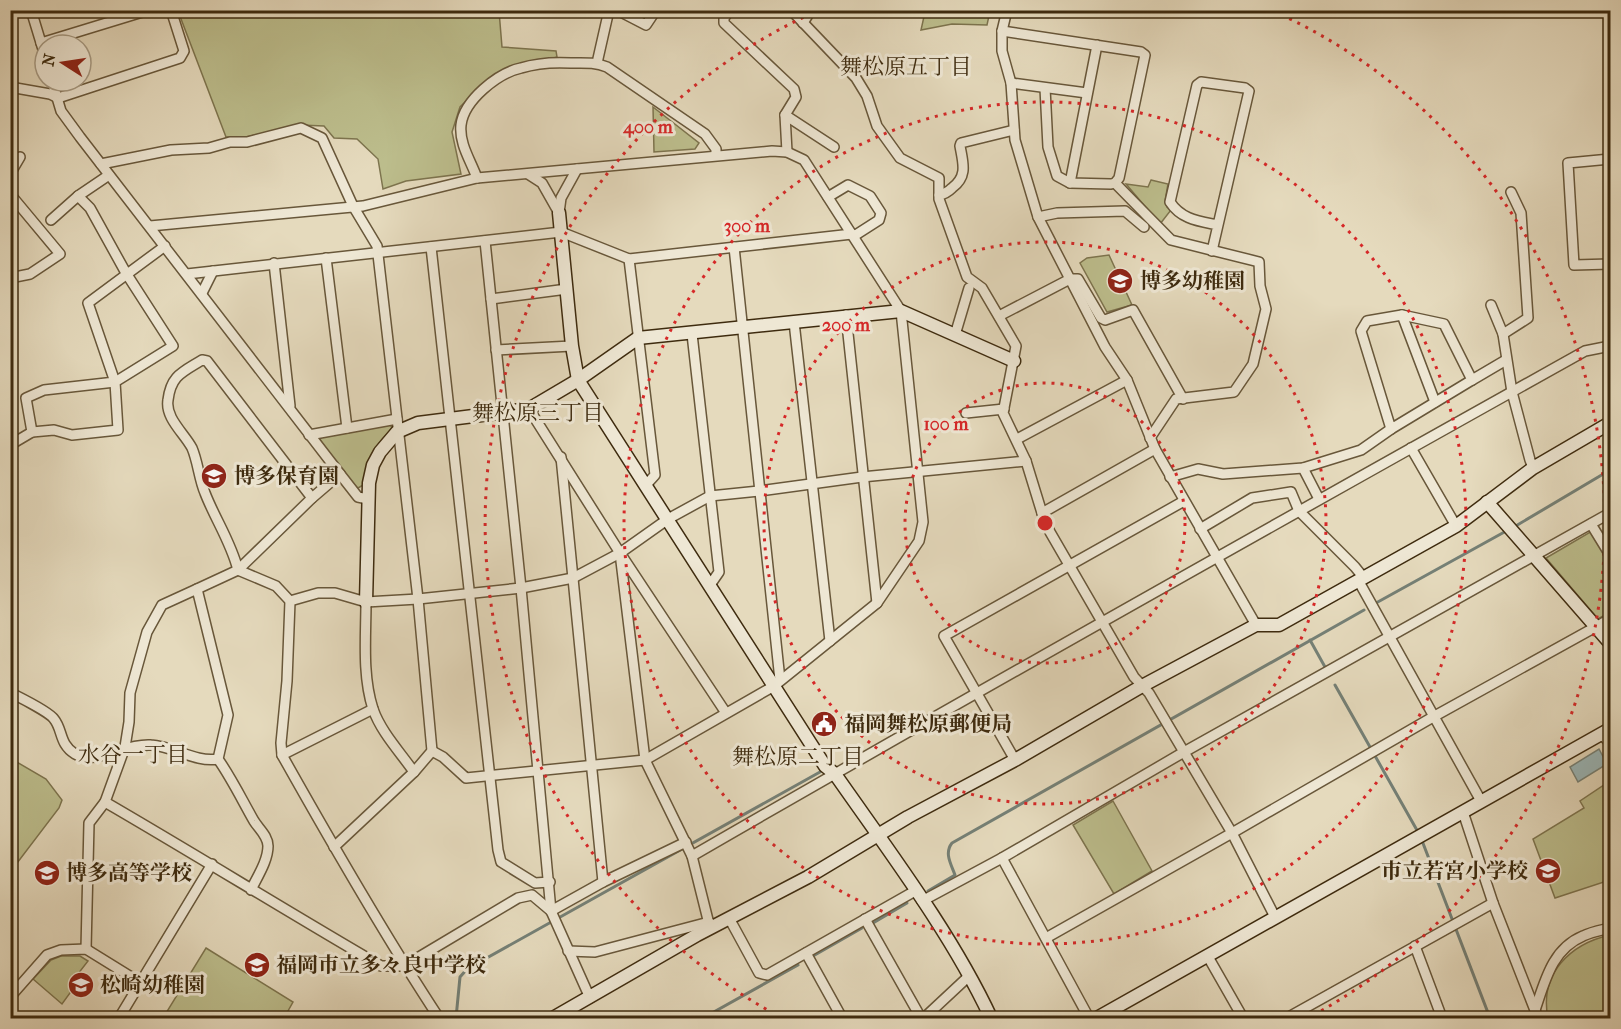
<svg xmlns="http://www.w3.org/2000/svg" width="1621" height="1029" viewBox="0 0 1621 1029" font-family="'IM FELL French Canon','Noto Serif JP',serif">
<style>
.green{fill:#bcbd8c;stroke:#7d744e;stroke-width:1.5}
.water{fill:#9ab8bb;stroke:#758076;stroke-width:1.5}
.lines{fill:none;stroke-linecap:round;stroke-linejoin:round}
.stream{stroke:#758076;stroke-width:3}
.street-casing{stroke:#68573a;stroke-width:12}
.secondary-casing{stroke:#3e2b0f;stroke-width:15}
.street{stroke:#eee7d4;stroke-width:9}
.secondary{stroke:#eee7d4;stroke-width:12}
.ring{fill:none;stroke:#d62828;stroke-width:3;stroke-dasharray:3 6}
.labels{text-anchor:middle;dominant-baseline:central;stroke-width:6;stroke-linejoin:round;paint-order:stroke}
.poi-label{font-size:21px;font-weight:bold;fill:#3e2b0f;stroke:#eee7d4;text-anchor:start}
.neighbourhood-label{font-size:22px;fill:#3e2b0f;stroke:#eee7d4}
.centre{fill:#d62828;stroke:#eee7d4;stroke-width:3}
.ring-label{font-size:18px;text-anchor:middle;font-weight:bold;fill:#d62828;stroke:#eee7d4;stroke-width:6;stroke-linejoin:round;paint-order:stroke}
</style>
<rect width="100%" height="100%" fill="#e5dabd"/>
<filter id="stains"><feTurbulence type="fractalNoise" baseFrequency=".00333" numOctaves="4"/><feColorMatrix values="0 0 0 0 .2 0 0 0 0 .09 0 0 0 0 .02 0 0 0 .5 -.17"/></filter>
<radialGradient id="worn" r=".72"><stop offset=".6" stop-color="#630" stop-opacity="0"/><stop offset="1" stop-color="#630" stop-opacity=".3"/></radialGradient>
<g class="green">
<path d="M178 11H499L502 47 556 51 557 57 491 77 460 107 452 132 461 174 406 181 383 189 378 159 357 139 334 138 324 126 300 125 246 137H226Z"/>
<path d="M921 11 990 10V11L987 25 952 24 921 30 925 12Z"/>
<path d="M653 107 699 143 695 149 654 152Z"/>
<path d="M1151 180 1168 184 1165 201 1167 207 1171 210 1160 224 1126 184 1148 187Z"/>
<path d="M1109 255 1132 305 1107 312 1080 263 1087 258Z"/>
<path d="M389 424 392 427C389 433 384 436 380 442 370 454 368 469 365 484L358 488 350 482 320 440 322 435Z"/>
<path d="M1592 531 1610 563V612L1598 619 1546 558Z"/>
<path d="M11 761H15L46 779 62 800 59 808 11 871Z"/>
<path d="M1610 781V880L1555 898 1533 839 1584 808 1580 801Z"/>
<path d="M1113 801 1152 871 1114 894 1073 825Z"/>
<path d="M1610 935V1018H1548C1539 974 1570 944 1610 935Z"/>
<path d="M206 948 293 1002 284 1018H163Z"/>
<path d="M61 956H80L88 961 74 979 78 982 62 1004 33 979 51 960Z"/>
</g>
<path class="water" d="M1599 749 1607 764 1578 782 1570 767Z"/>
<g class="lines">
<g class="stream">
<path d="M1514 527 1610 470"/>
<path d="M1376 603 1508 530"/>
<path d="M1310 640 1325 667"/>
<path d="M1335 685 1418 832"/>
<path d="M1421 838 1490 1018"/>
<path d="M928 891 955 875C951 864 944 853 952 843L1364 610"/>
<path d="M873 923 907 903"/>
<path d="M813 956 862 928"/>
<path d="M456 1018 460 977 467 969 820 772"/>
<path d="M703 1018 798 965"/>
</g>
<g class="street-casing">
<g id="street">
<path d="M31 10 45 56"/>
<path d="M617 10 646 25 656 10"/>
<path d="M730 10 724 18V23L794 89 796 97 785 115 787 152"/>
<path d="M791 10 856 78 867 96 877 126 900 158 939 178V199L967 277 982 288 1016 346 1003 413 1026 461 1042 513 1050 532 1134 677 1149 693 1232 833 1275 917"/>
<path d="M1007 10 1002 31V51L1011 83 1015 140 1038 217 1105 347 1127 380 1155 449 1256 625"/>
<path d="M803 23 811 10"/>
<path d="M1002 31 1141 52 1145 55 1119 178 1115 183 1111 184 1070 183 1097 45"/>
<path d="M41 43 149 10"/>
<path d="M597 63 609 10"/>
<path d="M52 81 61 111 80 137 340 474 358 497 368 499"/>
<path d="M1011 83 1087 93"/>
<path d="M10 87 50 94 58 98 180 58 184 51 171 10"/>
<path d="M1045 88 1048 147 1057 176 1070 183"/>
<path d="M785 115 834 147"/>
<path d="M1610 159 1568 163 1574 265 1610 264"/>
<path d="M101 164 171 150 209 148 230 142H247L301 128 322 138 353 206 377 246 418 599 432 751 414 772 334 847"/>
<path d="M10 174 20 157"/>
<path d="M528 174 542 183 559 213"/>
<path d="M477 178C471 161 459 144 461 125 464 100 498 73 521 68 537 63 554 62 571 63 584 63 595 62 607 67L705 134 716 149V155"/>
<path d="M1115 183 1171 240 1259 262 1260 286 1266 309 1253 364 1234 392 1176 399 1150 438"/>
<path d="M1511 192 1521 213 1528 318 1503 334 1512 392 1530 460 1533 468"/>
<path d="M10 194 60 254 30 274 10 278"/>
<path d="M939 195C945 194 948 192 952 188 968 176 963 163 960 146L961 143 1014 130"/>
<path d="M78 196 109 175"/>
<path d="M828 197 848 185 870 196 881 213 879 220 854 236"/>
<path d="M559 213 561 198 577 169"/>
<path d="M1038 217 1057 213 1125 211 1144 227"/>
<path d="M150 226 363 206 477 178 772 151 787 152 804 160 901 311 923 522 919 541 877 603 774 686 645 760 466 778 443 757 432 751"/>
<path d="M485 241 521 588 551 911 590 998"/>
<path d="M431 247 498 850 501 862 535 883 550 882"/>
<path d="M734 247 780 680"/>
<path d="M1212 251 1249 91 1245 88 1201 82 1197 85 1170 202C1181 219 1198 221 1217 225"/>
<path d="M326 258 347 428"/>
<path d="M629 259 655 475 646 485"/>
<path d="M274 263 290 406"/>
<path d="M187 274 561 232 629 259 852 234"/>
<path d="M202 293 213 271"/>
<path d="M491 299 567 289"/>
<path d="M1491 305 1503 334"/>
<path d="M846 315 877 603"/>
<path d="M1402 315 1444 324 1472 380 1391 429 1361 331 1367 321Z"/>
<path d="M1402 315 1435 402"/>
<path d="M999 316 1070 279H1078L1101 318 1105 320 1133 310 1183 399"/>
<path d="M794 322 830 641"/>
<path d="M692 334 719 572 710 585"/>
<path d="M955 335 969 288"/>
<path d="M496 350 572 346"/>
<path d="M1472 380 1506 360"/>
<path d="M529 409 620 553 726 713"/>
<path d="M966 413 1004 409"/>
<path d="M32 432 54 430 72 435 118 430 115 382 173 346 126 273 90 208 78 196 51 220"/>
<path d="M309 435 397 419"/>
<path d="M1017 439 1127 380"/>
<path d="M10 445 32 432 26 398 44 390 115 382 88 303 165 246"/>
<path d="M1411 448 1456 526"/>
<path d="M561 457 603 882"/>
<path d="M1303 468 1319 499"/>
<path d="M1170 477 1198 469 1223 474 1303 468 1361 450 1391 429"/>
<path d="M1042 513 1155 449"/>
<path d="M1591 524 1610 555"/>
<path d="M1200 529 1252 498 1291 492 1299 511 1355 567 1363 577"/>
<path d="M620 553 645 760 692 856 710 928"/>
<path d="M238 570 276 586 290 601 287 681 281 743 282 755C332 844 383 933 439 1018"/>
<path d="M238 570C231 542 215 519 205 493 199 479 198 462 192 448 184 433 165 418 168 400 171 375 183 372 202 360L207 361 312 498"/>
<path d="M1358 580 1481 801"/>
<path d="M197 589 238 570 312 498 340 474"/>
<path d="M290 601 318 593H335L366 602 418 599 521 588 573 578 620 553 668 519 710 496 759 491 862 477 1026 461"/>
<path d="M366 602C366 636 362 675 373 709 381 732 400 752 414 772"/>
<path d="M10 695H15C23 699 50 713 54 719 63 730 59 744 75 754 95 766 127 743 151 745 174 746 195 763 218 759"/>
<path d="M1601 734 1610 743"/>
<path d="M282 755 373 709"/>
<path d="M1015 760 944 636 1184 501"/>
<path d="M1463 812 1493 903 1538 1018"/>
<path d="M692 856C988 685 1286 518 1585 351L1610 346"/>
<path d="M1002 858 1089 1018"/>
<path d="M251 890C257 877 268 861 268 846 268 836 259 829 254 821 242 800 232 779 218 759L228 715 197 589 162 605 147 632 130 693 129 722 125 747 105 802C198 856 288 912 381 966H404L518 898 532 895 551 911"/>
<path d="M922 901 1002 858 1184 752 1610 513"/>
<path d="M551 911 603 882 686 842"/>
<path d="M729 918 759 973 767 975 915 891"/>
<path d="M865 919 921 1018"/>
<path d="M1046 938 1232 833 1433 717 1610 619"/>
<path d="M1415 946 1442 1018"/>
<path d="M86 949 89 823 105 802"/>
<path d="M568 951 595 952 709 922"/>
<path d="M806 953 842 1018"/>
<path d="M1207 955 1243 1018"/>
<path d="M10 997 47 955 61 950 86 949 141 983"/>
<path d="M1535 1010C1545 981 1552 949 1583 936 1591 932 1602 930 1610 928"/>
<path d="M119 1018 212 864"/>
<path d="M924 1018 969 976"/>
<path d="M1287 1018 1493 903"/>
</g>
</g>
<g class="secondary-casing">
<g id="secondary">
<path d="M559 213 572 346 578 380 825 766 835 774C888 850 952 934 991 1018"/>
<path d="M1487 502 1610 643"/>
<path d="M366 602 369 483 373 465 380 452 397 432 418 423 529 409 578 380 638 338 901 311 1014 361"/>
<path d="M553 1018 697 935 808 877 908 817 1015 760 1142 686 1256 625H1279L1456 526 1533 468 1610 423"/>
<path d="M1097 1018 1610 729"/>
</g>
</g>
<use href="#street" class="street"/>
<use href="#secondary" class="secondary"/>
</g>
<g class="ring">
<circle cx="1045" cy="523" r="140"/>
<circle cx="1045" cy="523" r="281"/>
<circle cx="1045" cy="523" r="421"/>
<path d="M782 1018A561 561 0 0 1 817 11M1273 11A561 561 0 0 1 1308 1018"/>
</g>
<defs>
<g id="school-disc" transform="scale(1.35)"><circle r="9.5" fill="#8f2418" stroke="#eee7d4"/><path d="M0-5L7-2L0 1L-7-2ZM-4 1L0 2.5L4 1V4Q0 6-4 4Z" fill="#fff"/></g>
<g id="civic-disc" transform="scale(1.35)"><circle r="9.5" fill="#8f2418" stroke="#eee7d4"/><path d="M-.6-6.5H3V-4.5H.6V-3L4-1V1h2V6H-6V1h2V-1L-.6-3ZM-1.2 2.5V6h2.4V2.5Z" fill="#fff"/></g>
</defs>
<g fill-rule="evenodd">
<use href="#school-disc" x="1120" y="281"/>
<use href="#school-disc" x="214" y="476"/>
<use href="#civic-disc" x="824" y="724"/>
<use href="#school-disc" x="1548" y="871"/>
<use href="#school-disc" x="47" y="873"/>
<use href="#school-disc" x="257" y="965"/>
<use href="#school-disc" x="81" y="985"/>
</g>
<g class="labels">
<g class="poi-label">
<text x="1140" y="281">博多幼稚園</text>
<text x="234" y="476">博多保育園</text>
<text x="844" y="724">福岡舞松原郵便局</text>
<text x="1528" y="871" text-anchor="end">市立若宮小学校</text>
<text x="66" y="873">博多高等学校</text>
<text x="276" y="965">福岡市立多々良中学校</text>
<text x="100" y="985">松崎幼稚園</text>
</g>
<g class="neighbourhood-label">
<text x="906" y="67">舞松原五丁目</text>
<text x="538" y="413">舞松原三丁目</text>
<text x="133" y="755">水谷一丁目</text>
<text x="798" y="757">舞松原二丁目</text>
</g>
</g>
<circle cx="1045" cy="523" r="9" class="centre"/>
<g class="ring-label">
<text x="648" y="133">400 m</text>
<text x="747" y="232">300 m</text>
<text x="846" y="331">200 m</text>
<text x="946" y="430">100 m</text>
</g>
<rect width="1621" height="1029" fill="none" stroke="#e5dabd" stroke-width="36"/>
<rect x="12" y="12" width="1597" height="1005" fill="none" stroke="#3e2b0f" stroke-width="3"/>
<rect x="18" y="18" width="1585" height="993" fill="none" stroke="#3e2b0f" stroke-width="1.5"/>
<g transform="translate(63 63) rotate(282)"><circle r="28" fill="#eee7d4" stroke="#a89c85" stroke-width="1.5"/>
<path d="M0-4.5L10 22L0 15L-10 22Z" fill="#8f2418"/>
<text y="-9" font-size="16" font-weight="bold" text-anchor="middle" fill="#3e2b0f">N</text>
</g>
<rect width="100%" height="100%" filter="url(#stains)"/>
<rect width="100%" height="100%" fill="url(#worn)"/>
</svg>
